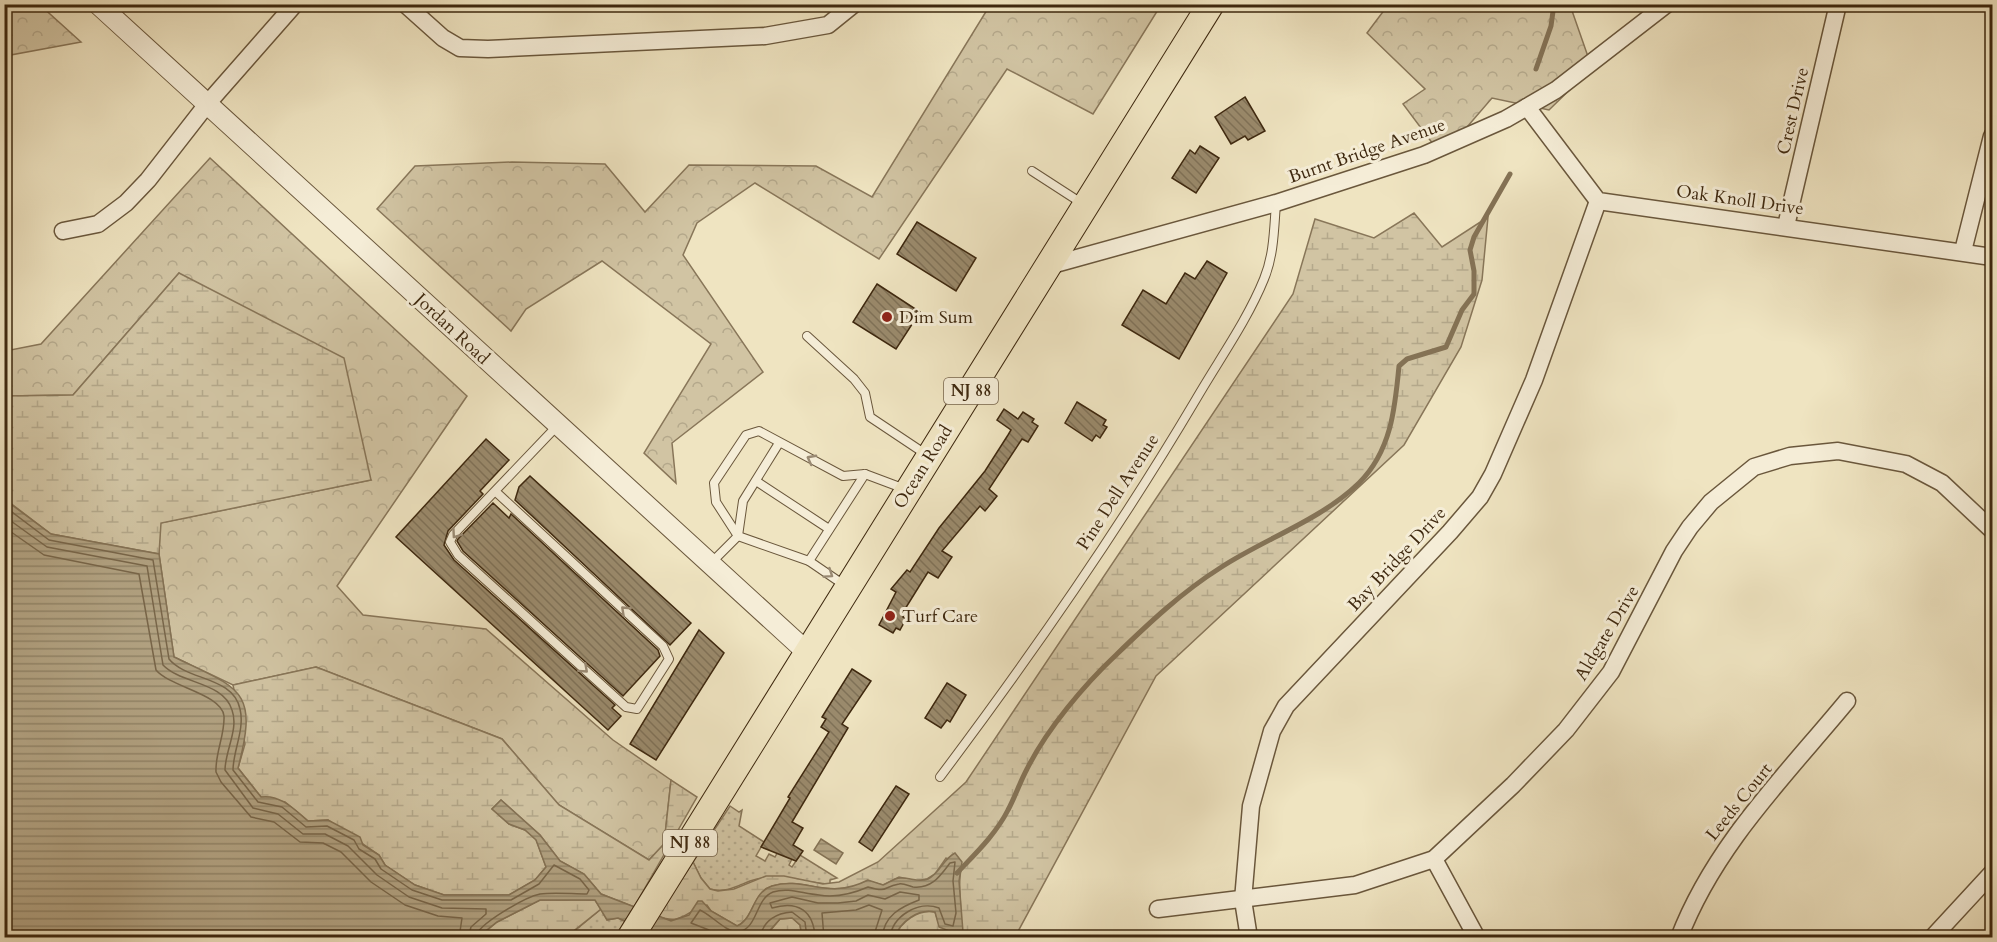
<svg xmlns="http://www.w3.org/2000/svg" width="1997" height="942" viewBox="0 0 1997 942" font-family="Cardo,serif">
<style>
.grass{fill:url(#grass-dots);stroke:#887659;stroke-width:1.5}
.forest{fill:url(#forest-crowns);stroke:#887659;stroke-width:1.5}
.wetland{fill:url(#wetland-marsh);stroke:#887659;stroke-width:1.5}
.water{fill:url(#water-rules);stroke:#847255;stroke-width:1.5}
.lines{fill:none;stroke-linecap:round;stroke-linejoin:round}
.shore{stroke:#78664a;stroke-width:1.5}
.stream{stroke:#847255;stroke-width:5}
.building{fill:url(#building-back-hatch);stroke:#3e280f;stroke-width:1.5}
.service-casing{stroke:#6a573c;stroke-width:10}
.minor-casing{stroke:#6a573c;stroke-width:19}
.tertiary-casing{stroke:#6a573c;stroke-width:22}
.primary-casing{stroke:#3e280f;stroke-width:28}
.service{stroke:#f5edd7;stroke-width:8}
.minor{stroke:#f5edd7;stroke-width:16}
.tertiary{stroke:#f5edd7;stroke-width:20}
.primary{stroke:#efe4c1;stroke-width:26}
.oneway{stroke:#9a8a73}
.poi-dot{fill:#8f2418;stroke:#f5edd7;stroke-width:2}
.labels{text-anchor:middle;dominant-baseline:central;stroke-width:6;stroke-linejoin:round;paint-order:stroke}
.shield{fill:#f5edd7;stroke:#75634b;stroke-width:1.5}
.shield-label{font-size:16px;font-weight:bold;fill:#3e280f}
.street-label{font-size:18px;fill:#3e280f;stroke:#f5edd7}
.poi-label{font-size:18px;fill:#3e280f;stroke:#f5edd7;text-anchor:start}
</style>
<defs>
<pattern id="grass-dots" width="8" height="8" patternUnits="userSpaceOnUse" patternTransform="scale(1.5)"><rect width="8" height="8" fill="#d1c4a3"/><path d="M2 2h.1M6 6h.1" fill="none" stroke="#b4a88b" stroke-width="1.8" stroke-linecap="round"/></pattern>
<pattern id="forest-crowns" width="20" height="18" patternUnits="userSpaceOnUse" patternTransform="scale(1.5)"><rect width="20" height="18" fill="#d1c4a3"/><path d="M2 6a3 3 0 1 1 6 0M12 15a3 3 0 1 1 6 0" fill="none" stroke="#b4a88b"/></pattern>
<pattern id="wetland-marsh" width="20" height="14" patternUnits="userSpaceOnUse" patternTransform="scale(1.5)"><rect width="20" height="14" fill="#d1c4a3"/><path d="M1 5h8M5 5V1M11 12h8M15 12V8" fill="none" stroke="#b4a88b"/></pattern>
<pattern id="water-rules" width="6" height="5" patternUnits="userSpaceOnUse" patternTransform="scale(1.5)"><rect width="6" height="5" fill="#b3a484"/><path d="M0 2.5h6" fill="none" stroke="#93866a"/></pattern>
<pattern id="building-back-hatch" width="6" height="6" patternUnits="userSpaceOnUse" patternTransform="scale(1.5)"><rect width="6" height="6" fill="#9a8a6c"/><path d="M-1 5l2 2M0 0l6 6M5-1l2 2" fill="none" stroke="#7f7157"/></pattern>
</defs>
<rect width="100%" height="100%" fill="#efe4c1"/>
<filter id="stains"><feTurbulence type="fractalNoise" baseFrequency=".00333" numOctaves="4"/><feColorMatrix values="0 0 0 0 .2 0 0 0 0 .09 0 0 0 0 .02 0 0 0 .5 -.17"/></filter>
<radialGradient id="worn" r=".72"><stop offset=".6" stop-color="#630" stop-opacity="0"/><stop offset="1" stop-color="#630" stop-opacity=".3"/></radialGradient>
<g class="grass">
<path d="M730 806 739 812 742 810 739 826 764 842 756 856 765 861 769 854 775 857 780 848 792 859 789 865 792 867 800 855 837 878 830 880V884C802 883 781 871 750 881 735 887 726 893 710 889L701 878 693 862Z"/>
<path d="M601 909 607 920 618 918 626 922 614 937 566 938Z"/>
</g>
<g class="forest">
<path d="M5 4 40 5 81 42 5 56Z"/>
<path d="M990 5H1161L1093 114 1007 69 879 259 755 183 697 223 683 255 763 372 672 443 676 483 644 453 711 344 602 261 526 309 511 331 377 209 415 166 512 162 605 164 645 212 689 165 816 166 872 197Z"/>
<path d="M1388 5H1570L1592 68 1549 110 1492 98 1442 156 1403 104 1425 89 1367 33Z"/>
<path d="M210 158 467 396 337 586 363 615 486 629 613 740 671 780 664 844 649 860 559 805 502 739 316 667 233 685 174 657 159 554 160 523 371 480 179 273 73 395 5 396V351L41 344Z"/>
</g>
<g class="wetland">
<path d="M1414 213 1442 247 1488 217 1482 280 1461 347 1404 445 1156 676 1015 937H895C900 922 918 909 935 912L940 927 960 926C963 907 957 888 961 870L946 858 935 874 927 879 916 881 899 877 883 885 868 881C827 901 806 876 772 886 752 893 754 919 737 926L711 911 707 905C685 911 682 926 658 916L693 862 701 878 710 889 718 891 734 889 766 876H784L823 884 839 882 878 862 966 782 1293 294 1315 219 1374 238Z"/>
<path d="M179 273 344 358 371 480 161 523 159 554 51 534 5 499 4 396 73 395Z"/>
<path d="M316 667 502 739 559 805 649 860 664 844 671 780 697 797 634 907 601 894 584 874 560 861 540 835 501 800 492 809 509 824 525 830 536 839 546 867 535 880 509 895H444L415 885 385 865 379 855 328 820 308 821 285 802 261 797 238 768 245 744 233 685Z"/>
<path d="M540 900H595L601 909 566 937 478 938 497 922Z"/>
<path d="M793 918 800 925 802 937 764 938 780 919Z"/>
<path d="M689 930 710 937 650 938V931L665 937Z"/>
</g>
<g class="water">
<path d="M4 499 51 534 159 554 174 657C240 689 259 689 238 768L261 797C280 794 295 810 308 821L328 820 360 837 363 845 379 855 385 865 415 885 444 895H509L535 880 546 867 536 840 525 830 509 824 492 809 501 800 540 835 560 861 584 874 601 894 671 921 689 915 698 901H702L711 911 737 926C754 919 752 892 772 886 806 876 827 901 868 880L883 885C888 883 895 878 900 878 910 877 918 883 928 879 940 873 943 859 955 853L962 862 959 881 963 932 959 935 939 927 935 912C918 908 900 922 895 937H802L800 925 792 918 780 919 764 937H710L689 930 665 937 618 918 607 920 595 900H540L497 922 478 937H5Z"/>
<path d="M821 839 843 853 836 864 814 850Z"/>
</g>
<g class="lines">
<g class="shore">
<path d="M4 506 49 540 153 560 169 659C187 681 233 676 240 709 245 729 233 751 233 770L258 802 282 807 306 827 327 826 354 840 359 849 375 859 381 869 412 890 442 900H511L539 884 554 865 580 879 589 890 587 894C572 894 554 892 540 894 526 897 477 924 475 938"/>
<path d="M4 516 47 547 147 566 163 665C181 684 224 682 232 710 239 729 225 751 225 770L253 808 278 814 303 834H325L348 846 377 875 409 897 442 908 486 909V914L471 927 468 938"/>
<path d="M4 527 44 555 139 574 156 670C170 687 222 694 224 716 225 735 215 753 216 772L221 782 251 817 274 822 300 842 323 843 341 852 371 882 405 905 438 916 462 918 459 938"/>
<path d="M712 938 709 930 691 923 700 910C710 914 727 933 738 932 758 929 755 899 773 892 789 887 803 894 819 895 837 898 852 894 868 887 889 893 882 887 899 884 903 883 909 886 913 887 932 889 940 876 950 863L955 862 953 881 956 913 953 926 945 924 939 908C919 900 892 916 890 938"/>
<path d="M760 938C763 920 777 913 792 912L805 922 807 938"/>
<path d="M815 938C814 911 798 900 772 908L770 903 792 897 818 903H838L856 901 868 895 885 899 900 892 919 895V900C901 907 884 915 882 938"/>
<path d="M824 938 822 913 856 910 869 905 882 910 873 938"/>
</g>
<g class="stream">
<path d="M1536 69 1551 26 1554 4"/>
<path d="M957 873C975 854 996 834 1008 810 1015 797 1020 782 1027 769 1047 729 1084 685 1116 655 1149 623 1182 592 1220 568 1264 539 1321 520 1359 483 1391 451 1395 409 1399 366L1407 359 1446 347 1462 310 1474 294V271L1470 250 1474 237 1510 174"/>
</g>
</g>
<g class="building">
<path d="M1245 97 1265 131 1248 140 1245 136 1231 144 1215 117Z"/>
<path d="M1200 146 1219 158 1196 193 1172 178 1190 150 1195 154Z"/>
<path d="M917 222 976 258 956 291 897 254Z"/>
<path d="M1207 261 1227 273 1179 359 1122 325 1143 290 1166 304 1185 273 1195 279Z"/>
<path d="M877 284 920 312 896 349 853 322Z"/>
<path d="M1077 402 1106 420 1103 425 1107 427 1100 438 1096 435 1092 441 1065 423Z"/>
<path d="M1004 409 1018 419 1023 412 1034 419 1032 422 1038 426 1028 442 1022 439 989 489 997 496 985 511 980 506 942 551 952 557 938 578 928 572 905 609 907 610 903 617 906 619 900 630 896 628 893 633 879 625 896 592 891 589 907 570 910 572 939 528 985 471 1008 435 1011 430 997 420Z"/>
<path d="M486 439 509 460 480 491 483 494 448 531 444 545 454 560 615 705 612 708 621 716 608 730 396 537Z"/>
<path d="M530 476 691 623 670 645 515 500 519 487Z"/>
<path d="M493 503 509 518 511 514 658 650 660 656 623 696 463 551 457 541 458 539Z"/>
<path d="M699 630 724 653 656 760 630 744Z"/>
<path d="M852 669 871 681 842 724 848 728 792 822 803 828 793 845 803 851 796 861 761 847 790 798 788 797 829 732 821 727 826 719 822 717Z"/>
<path d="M947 683 966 695 950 722 947 720 941 728 925 718Z"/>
<path d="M896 786 909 794 872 851 859 842Z"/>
</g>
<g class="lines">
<g class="service-casing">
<g id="service">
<path d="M1032 171 1083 204"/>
<path d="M807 336 854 379 865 393 870 417 927 455"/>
<path d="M756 481 829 529"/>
<path d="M495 491 663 646 669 659 637 709 626 707 458 555 450 542 453 535 558 425"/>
<path d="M809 561 865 474"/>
<path d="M710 564 738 536 743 501 779 443"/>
<path d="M847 587 809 561 738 536 716 502 714 483 746 435 759 431 843 476 865 474 905 489"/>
<path d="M940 777C1031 656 1118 531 1195 401 1218 361 1247 321 1264 279 1274 255 1274 229 1276 203"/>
</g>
</g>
<g class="minor-casing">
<g id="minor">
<path d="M405 4 443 38 460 48 488 49 765 36 828 25 854 4"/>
<path d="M1527 107 1598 201 1992 257"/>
<path d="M1786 226 1838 4"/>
<path d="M63 231 98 224 126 203 148 180 208 103 295 4"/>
<path d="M1963 251 1992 136"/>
<path d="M1048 266 1276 203 1424 155 1506 119 1556 90 1667 4"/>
<path d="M1434 859 1477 938"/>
<path d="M1158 909 1355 885 1434 859 1513 785 1566 730 1611 672 1674 551 1690 527 1711 502 1754 467 1790 456 1838 451 1906 464 1942 483 1992 530"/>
<path d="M1249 938 1243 900 1251 806 1272 731 1286 706 1450 532 1480 497 1493 474 1534 380 1598 201"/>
<path d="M1679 938C1714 846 1785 776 1847 701"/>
<path d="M1932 938 1992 873"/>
</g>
</g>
<g class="tertiary-casing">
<path id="tertiary" d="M98 4 808 653"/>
</g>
<g class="primary-casing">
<path id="primary" d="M630 938 1211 4"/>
</g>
<use href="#service" class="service"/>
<use href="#minor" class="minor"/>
<use href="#tertiary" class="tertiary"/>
<use href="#primary" class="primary"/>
</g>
<defs><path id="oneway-chevron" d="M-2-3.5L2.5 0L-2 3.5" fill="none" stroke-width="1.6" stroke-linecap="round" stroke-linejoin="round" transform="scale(1.5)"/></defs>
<g class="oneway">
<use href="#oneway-chevron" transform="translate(811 459) rotate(-152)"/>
<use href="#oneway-chevron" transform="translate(456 534) rotate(125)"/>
<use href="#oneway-chevron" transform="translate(829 574) rotate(34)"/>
<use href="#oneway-chevron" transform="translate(625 610) rotate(-137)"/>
<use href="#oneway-chevron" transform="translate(584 669) rotate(42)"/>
</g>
<g class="poi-dot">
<circle cx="887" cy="317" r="6"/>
<circle cx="890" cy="616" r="6"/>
</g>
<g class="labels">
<g class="shield">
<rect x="944" y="378" width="54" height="26" rx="4.5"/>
<rect x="663" y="830" width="54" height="26" rx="4.5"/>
</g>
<g class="shield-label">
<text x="971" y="391">NJ 88</text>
<text x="690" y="843">NJ 88</text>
</g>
<g class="street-label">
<text transform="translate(1793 111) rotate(-77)">Crest Drive</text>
<text transform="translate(1367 151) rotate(-19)">Burnt Bridge Avenue</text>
<text transform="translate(1740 200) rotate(8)">Oak Knoll Drive</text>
<text transform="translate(452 329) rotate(43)">Jordan Road</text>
<text transform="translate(923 467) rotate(-58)">Ocean Road</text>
<text transform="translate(1118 492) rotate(-57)">Pine Dell Avenue</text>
<text transform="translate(1397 559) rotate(-47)">Bay Bridge Drive</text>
<text transform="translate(1607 633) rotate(-59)">Aldgate Drive</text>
<text transform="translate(1739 802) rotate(-51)">Leeds Court</text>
</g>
<g class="poi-label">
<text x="899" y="317">Dim Sum</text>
<text x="902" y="616">Turf Care</text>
</g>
</g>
<rect width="1997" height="942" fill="none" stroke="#efe4c1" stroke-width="24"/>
<rect x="6" y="6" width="1985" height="930" fill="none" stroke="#3e280f" stroke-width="3"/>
<rect x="12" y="12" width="1973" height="918" fill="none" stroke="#3e280f" stroke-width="1.5"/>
<rect width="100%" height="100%" filter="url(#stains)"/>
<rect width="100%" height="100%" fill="url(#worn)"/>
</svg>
